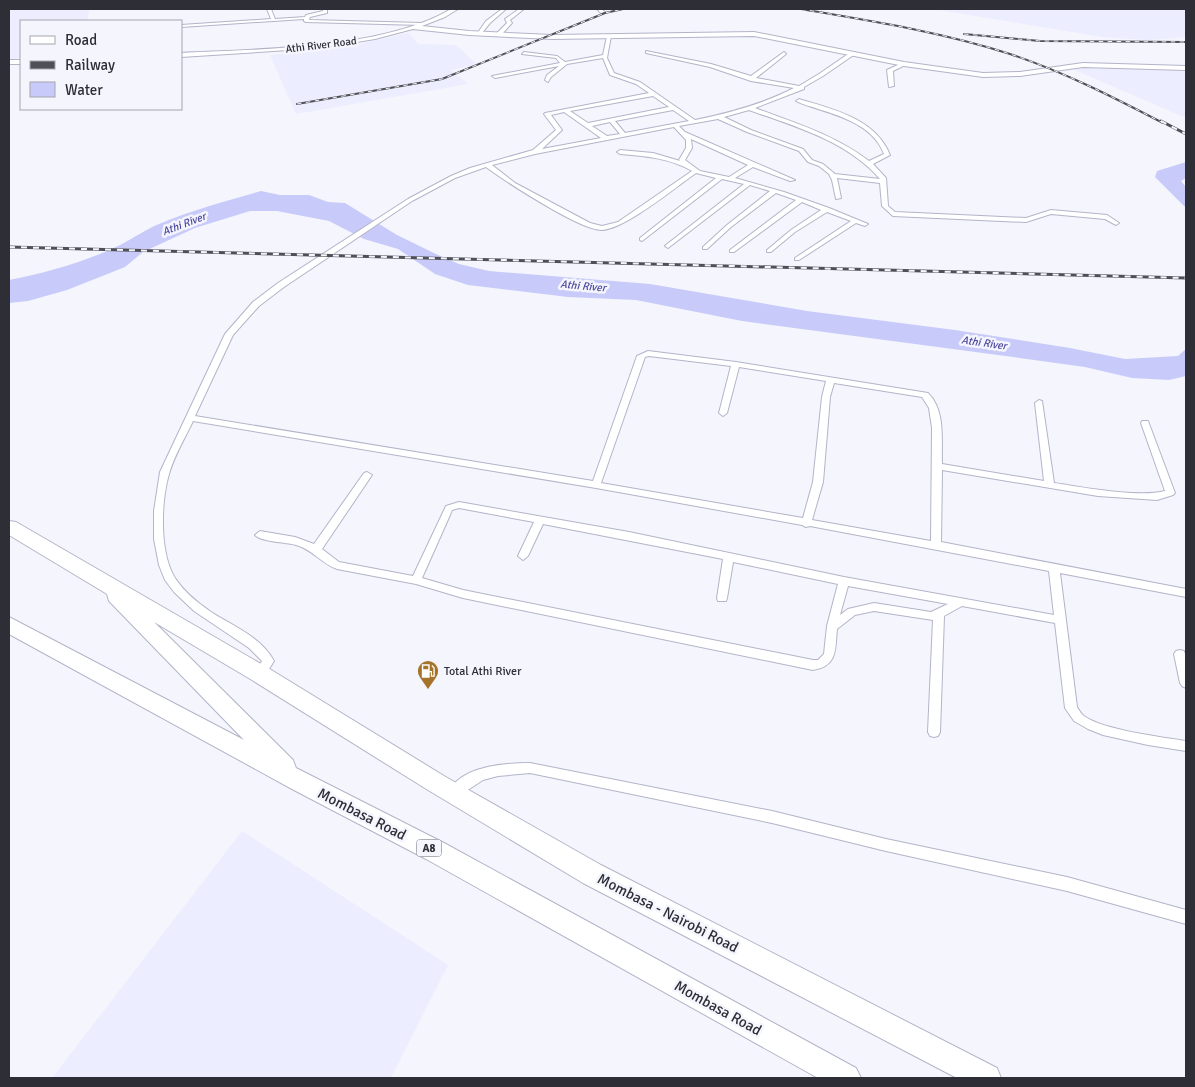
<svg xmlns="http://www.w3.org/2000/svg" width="1195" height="1087" viewBox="0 0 1195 1087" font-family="Signika,sans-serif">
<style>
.built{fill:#ecedfe}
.water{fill:#c8cbf9}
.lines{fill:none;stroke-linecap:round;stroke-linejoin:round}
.street-casing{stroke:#b3b4c8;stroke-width:2}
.secondary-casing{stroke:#b3b4c8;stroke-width:2}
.highway-casing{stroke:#b3b4c8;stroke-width:2}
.street{fill:#fff;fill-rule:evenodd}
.secondary{fill:#fff;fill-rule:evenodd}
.highway{fill:#fff;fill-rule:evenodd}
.rail-far1-casing{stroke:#4f5057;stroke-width:2}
.rail-casing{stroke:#4f5057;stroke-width:3}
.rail-far1{stroke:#f4f5fd;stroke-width:1;stroke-dasharray:4.5;stroke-linecap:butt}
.rail{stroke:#f4f5fd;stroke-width:2;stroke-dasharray:6;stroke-linecap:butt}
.labels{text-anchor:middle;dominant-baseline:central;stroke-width:5;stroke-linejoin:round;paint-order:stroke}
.far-street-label{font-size:11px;fill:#2e2f36;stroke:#f4f5fd}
.far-water-label{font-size:11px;font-style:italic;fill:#4e49a0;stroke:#f4f5fd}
.shield{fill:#f4f5fd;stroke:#696a72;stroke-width:1}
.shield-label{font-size:11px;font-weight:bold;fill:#2e2f36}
.poi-label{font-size:12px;fill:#2e2f36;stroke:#f4f5fd;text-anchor:start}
.near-street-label{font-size:15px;fill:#2e2f36;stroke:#f4f5fd}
</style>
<rect width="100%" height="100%" fill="#f4f5fd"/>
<g class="built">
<path d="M89 9 88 21H21V58L9 59V10Z"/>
<path d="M933 9H1186V37L1148 40 1102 37Z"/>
<path d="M409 33 418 44 456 45 476 64 451 70 468 84 296 114 270 55 341 48Z"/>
<path d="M1086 66 1186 71V118L1070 68Z"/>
<path d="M242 831 448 965 391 1078H52Z"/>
</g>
<g class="water">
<path d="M1186 162V178L1181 181 1186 187V208L1155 177 1157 171Z"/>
<path d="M261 191 280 195H309L328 202 345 203 397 235 438 255 459 264 489 271 650 284 807 311 955 330 1070 348 1125 359 1178 356 1186 349V376L1169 380 1132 378 1085 367 1013 357 742 321 636 300 568 297 468 285 435 274 398 249 364 239 329 221 277 211H250L195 228 143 252 125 267 67 290 28 301 9 303V280C46 273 88 261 122 244 134 238 146 229 159 224 192 210 227 201 261 191Z"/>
</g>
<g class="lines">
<g class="street-casing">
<g id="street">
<path d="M267 9H271L275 19 305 17 306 15 323 11V9H327V13L310 17 309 20 422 23 424 24 422 25 306 22 304 21V19L181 27V25L271 19Z"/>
<path d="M502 9H506L490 23 481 34H477L486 21Z"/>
<path d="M519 9H524L510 20 512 23 501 35H497V33L507 23 505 19Z"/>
<path d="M597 9H601L605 12 601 13Z"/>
<path d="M609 35 611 36 607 58 614 73 640 82 695 120C729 113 763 104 794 88L751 81 710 67 646 53V51L711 64 751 76 784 52 786 54 756 78 799 86 819 74 851 52H855V54L823 76 804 87V89L755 108C795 123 835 135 869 161L884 154C874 127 844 117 818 109 811 106 803 105 796 101L799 99C833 109 876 119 890 155L873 164 886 178 888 206 895 212 1026 218 1051 210 1107 215 1119 223 1116 225 1105 219 1051 214 1026 222 893 216 882 206 880 183 837 178 841 198 836 199 832 180 829 174 819 166 808 162 799 151 747 132 718 119 679 126 685 132 795 180 790 181 753 167 735 178 784 192 829 208 868 224 865 226 856 223 799 260H795V258L851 221 827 212 795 232 771 252H767V250L791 230 821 210 802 202 734 252H730V250L796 200 776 193 731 227 707 249H703V247L727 225 770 191 750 185 668 248 665 246 666 245 744 184 722 179 642 241 640 240V238L716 178 696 173C676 187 625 229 602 230 581 231 505 181 486 167L455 178 412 201 284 287 259 306 233 335 195 416 593 481 637 356 648 351 736 362 928 393C946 411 941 440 942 464L1044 481 1035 403 1039 400 1042 401 1054 483C1082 487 1138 498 1165 491L1141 423 1142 421H1148L1175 493 1173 495 1157 500 1098 496 942 470 941 542 1186 589V597L1060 573 1077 707C1079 710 1081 714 1084 716 1103 730 1162 737 1186 741V751L1148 745 1103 735 1088 729 1074 721 1065 708 1055 623 962 606 944 616 940 732 938 736 934 737 930 736 928 732 933 620 874 611 855 615 837 629C835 649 838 666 813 670L463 598 416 584 337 569C322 564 312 549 296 545 286 542 261 542 255 535L260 531 295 537 314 544 364 473 367 472 372 475 322 549 339 562 413 576 446 506 459 502 629 532 844 577 1054 615 1049 571 810 526 806 527 802 525 596 488 193 421C185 438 174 456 169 474 161 502 159 552 175 578 184 592 198 603 211 612 233 626 261 637 274 661L264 677 260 679 256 677 254 674 262 661 249 648 194 611 174 592 165 580 159 565 154 539V511L160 472 225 334 253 302 278 283 408 199 451 176 470 168 533 150 556 130 544 114 545 113 649 93 636 84 610 75 603 58 567 64 551 77 548 82 545 80 547 75 559 66 495 78 492 76 560 63 556 58 522 54 524 52 557 56 565 62 603 55 607 36ZM653 96 669 107 588 123 570 111ZM673 110 689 121 625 133 615 121ZM749 110C796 127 847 141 880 179L835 174 823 164 812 160 803 149 751 130 724 117ZM564 112 601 138 542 149 562 130 551 115ZM610 122 620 134 607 136 592 126ZM674 127 686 140V148L679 160 680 161 653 153 620 150 617 152 620 154C645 156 670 158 692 171L618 222 602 226 590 223 515 183 492 165 535 154ZM691 139 748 165 729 177 700 171 685 160 692 148ZM649 356 731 366 719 413 723 416 727 413 739 367 826 381 822 397 813 482 803 518 601 483 645 357ZM834 383 922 397 929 408 932 428 931 541 812 520 823 482 830 397ZM459 508 534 522 518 556 523 560 528 556 543 524 723 559 717 598 718 601H726L727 598 733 562 838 584 827 626 824 654 818 660H813L463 590 422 578 450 515 452 510ZM848 586 948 604 931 612 874 603 848 609 840 615Z"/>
<path d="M902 63 907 64 893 71 894 86 889 87 887 70Z"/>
<path d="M1180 650 1184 651 1186 657V688L1182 686 1180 683 1174 654 1176 651Z"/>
<path d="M530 763 772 811 886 839 1067 877 1186 910V924L1067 891 886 851 772 823 530 773 498 776 483 780 454 799 450 797 448 793C460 766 505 763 530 763Z"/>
</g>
</g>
<g class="secondary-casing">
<g id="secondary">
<path d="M451 9H458L445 17 422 26 469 31 552 35 754 32 904 62 983 73 1020 72 1083 63 1186 66V70L1083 67 1020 76 983 77 904 66 754 36 552 39 469 35 413 29 375 39 320 48 181 57V53C259 49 384 49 451 9Z"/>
<rect x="9" y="60" width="12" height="4"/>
</g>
</g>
<g class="highway-casing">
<path id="highway" d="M9 521 16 522 268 668 444 776 601 865 997 1068 1001 1078H957L583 883 428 790 252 680 154 622 293 760 296 768 444 843 856 1068 861 1078H818L426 859 292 789 9 634V617L244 740 109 601 107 594 9 535Z"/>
</g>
<use href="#street" class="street"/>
<use href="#secondary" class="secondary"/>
<use href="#highway" class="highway"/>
<g class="rail-far1-casing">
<g id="rail-far1">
<path d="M801 9C871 21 942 32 1010 54 1064 72 1113 97 1163 123"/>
<path d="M964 34 1040 41 1186 42"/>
<path d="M297 104 442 79 605 13 623 9"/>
</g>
</g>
<g class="rail-casing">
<g id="rail">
<path d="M1161 121 1186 134"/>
<path d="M9 247 1186 278"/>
</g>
</g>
<use href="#rail-far1" class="rail-far1"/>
<use href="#rail" class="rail"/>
</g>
<defs>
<g id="fuel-pin" transform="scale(1.125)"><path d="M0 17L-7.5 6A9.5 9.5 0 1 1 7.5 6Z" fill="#a57329" stroke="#f4f5fd"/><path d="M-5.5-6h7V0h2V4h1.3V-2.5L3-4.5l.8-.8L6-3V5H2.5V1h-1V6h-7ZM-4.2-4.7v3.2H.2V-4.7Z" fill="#fff"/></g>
</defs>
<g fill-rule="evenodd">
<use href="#fuel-pin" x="428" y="671"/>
</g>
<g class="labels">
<g class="far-street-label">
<text transform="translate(321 45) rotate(-7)">Athi River Road</text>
</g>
<g class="far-water-label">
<text transform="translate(184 224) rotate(-21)">Athi River</text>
<text transform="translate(583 286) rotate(5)">Athi River</text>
<text transform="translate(984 343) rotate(8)">Athi River</text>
</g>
<rect class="shield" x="416.5" y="839.5" width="25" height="17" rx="4"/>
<g class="shield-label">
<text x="429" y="848">A8</text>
</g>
<g class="poi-label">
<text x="444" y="671">Total Athi River</text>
</g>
<g class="near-street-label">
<text transform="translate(362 814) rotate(27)">Mombasa Road</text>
<text transform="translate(668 913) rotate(27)">Mombasa - Nairobi Road</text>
<text transform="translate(718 1008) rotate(29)">Mombasa Road</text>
</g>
</g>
<rect width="1195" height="1087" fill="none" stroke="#2e2f36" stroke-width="20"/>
<rect x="20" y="20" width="162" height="90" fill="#f4f5fd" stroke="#a5a6ad"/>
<rect x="30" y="36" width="25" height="8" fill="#ffffff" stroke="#a5a6ad"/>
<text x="65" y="45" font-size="15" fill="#2e2f36">Road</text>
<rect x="30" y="61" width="25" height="8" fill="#4f5057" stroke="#a5a6ad"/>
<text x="65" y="70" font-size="15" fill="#2e2f36">Railway</text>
<rect x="30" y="82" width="25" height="15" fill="#c8cbf9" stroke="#a5a6ad"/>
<text x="65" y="95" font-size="15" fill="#2e2f36">Water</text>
</svg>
